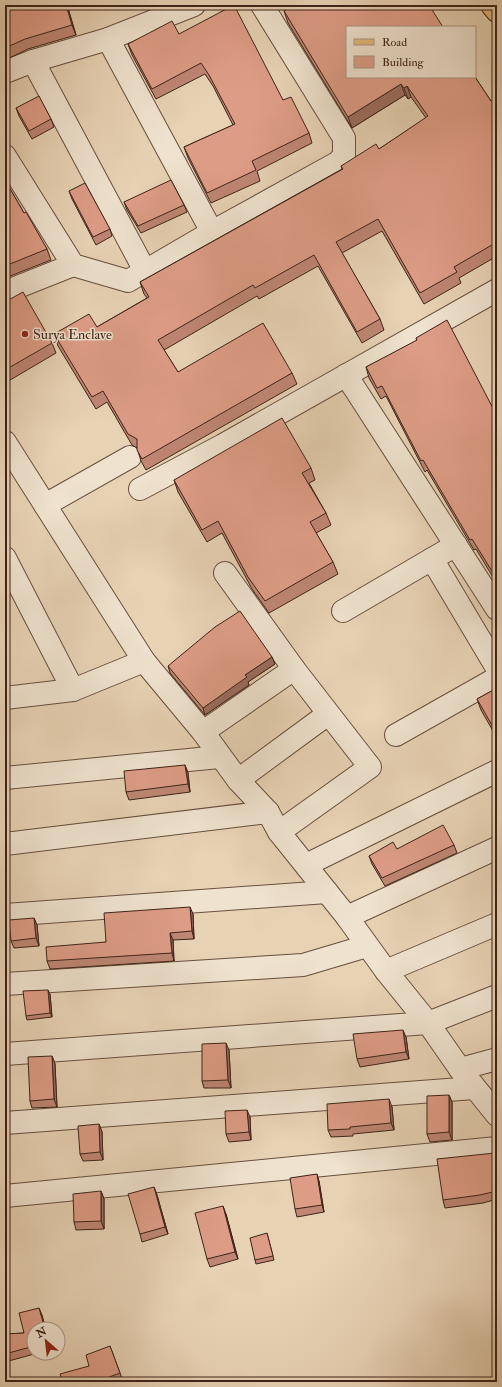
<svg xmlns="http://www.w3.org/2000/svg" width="502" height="1387" viewBox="0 0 502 1387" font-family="'IM FELL Double Pica',serif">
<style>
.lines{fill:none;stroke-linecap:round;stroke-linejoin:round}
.minor-casing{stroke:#684f3f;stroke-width:24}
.major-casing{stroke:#3e2318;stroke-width:24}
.minor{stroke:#efe2ce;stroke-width:22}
.major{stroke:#e4b97a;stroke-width:22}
.wall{fill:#be8673;stroke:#3e2318}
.shaded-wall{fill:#9b6d5e;stroke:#3e2318}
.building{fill:#dd9c86;stroke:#3e2318}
.poi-dot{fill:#8f2418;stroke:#efe2ce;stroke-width:1.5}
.labels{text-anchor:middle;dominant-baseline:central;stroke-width:3;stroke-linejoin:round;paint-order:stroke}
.poi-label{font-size:14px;fill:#3e2318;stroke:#efe2ce;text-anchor:start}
</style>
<rect width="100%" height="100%" fill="#e7d2b4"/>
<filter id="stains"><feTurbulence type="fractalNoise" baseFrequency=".005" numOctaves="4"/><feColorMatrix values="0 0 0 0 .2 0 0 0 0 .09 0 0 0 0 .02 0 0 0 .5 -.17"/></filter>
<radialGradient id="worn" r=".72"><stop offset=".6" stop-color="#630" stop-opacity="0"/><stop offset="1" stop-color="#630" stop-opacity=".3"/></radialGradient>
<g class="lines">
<g class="minor-casing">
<g id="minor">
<path d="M108 39 212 232"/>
<path d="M33 61 145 271"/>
<path d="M5 72 33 61 108 39 194 5"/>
<path d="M5 156 73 265 128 281 212 232 337 163 344 156V138L262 5"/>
<path d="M5 292 73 265"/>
<path d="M346 375 497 609"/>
<path d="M5 442 144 661 203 732 238 780 268 812 279 832 347 917 386 971 428 1023 460 1069 497 1115"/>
<path d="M140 489 223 445 497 290"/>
<path d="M45 505 130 457"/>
<path d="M5 558 73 690"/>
<path d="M432 559 497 668"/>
<path d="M225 573 294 669 370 767 279 832"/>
<path d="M343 611 456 545"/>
<path d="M5 698 73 690 144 661"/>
<path d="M203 732 294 669"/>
<path d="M396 735 497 678"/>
<path d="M5 778 219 757"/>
<path d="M238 780 328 714"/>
<path d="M5 844 268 812"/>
<path d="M306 865 497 771"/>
<path d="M5 915 327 892"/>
<path d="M347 917 497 848"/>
<path d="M386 971 497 924"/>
<path d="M5 984 303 965 367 946"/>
<path d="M5 1054 428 1023 497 996"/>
<path d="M460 1069 497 1059"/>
<path d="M5 1123 474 1088"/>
<path d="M5 1196 497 1148"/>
</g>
</g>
<g class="major-casing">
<path id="major" d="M492 5 497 11"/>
</g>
<use href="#minor" class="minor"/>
<use href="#major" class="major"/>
</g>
<g class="wall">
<path d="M5 5H67L76 35 28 49 5 60Z"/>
<path d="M284 11 347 27 475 77 491 101 497 99V256L459 278 461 283 424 304 382 231 342 253 380 319 384 330 362 343 318 266 259 299 257 296 164 350 178 372 292 373 297 384 146 470 141 461 137 448 132 445 107 402 96 409 58 346 54 334 97 327 147 298 144 294 140 282 342 169 341 166 379 149 426 118 411 97 408 99 405 95 352 128 288 23Z"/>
<path d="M179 34 283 100 309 133 312 143 257 171 260 181 211 203 188 158 184 147 233 125 213 86 205 74 156 99 132 55 128 44Z"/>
<path d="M16 108 51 119 54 127 32 139 19 116Z"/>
<path d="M5 180 24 213 47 249 51 260 5 278Z"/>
<path d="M69 191 110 229 112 236 96 245 72 199Z"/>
<path d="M124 202 184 205 187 212 141 233 127 210Z"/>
<path d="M5 302 52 343 56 353 5 383Z"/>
<path d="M416 338 497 416V584L476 549 474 550 427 470 425 472 386 396 381 399 369 378 366 367 417 341Z"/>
<path d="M311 468 315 480 309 483 326 513 331 525 316 533 333 562 338 574 269 613 252 589 222 533 207 542 178 492 174 480Z"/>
<path d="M272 657 275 664 248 682 249 685 205 715 170 673 168 666Z"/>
<path d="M497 688V738L481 710 477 699Z"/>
<path d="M185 765 188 773 190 792 129 800 126 792Z"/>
<path d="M454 845 457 853 385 886 372 864 369 856Z"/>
<path d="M5 858 7 863 9 891H5Z"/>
<path d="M193 914 194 939 173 940 174 961 50 969 47 961Z"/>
<path d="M34 918 37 925 39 946 14 948 11 941Z"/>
<path d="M50 994 52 1017 27 1020 26 1016Z"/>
<path d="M406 1037 409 1059 360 1067 357 1059Z"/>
<path d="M229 1050 231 1088H204L202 1081Z"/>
<path d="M52 1056 55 1064 57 1107 32 1108 30 1101Z"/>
<path d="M449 1095 452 1102V1140L430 1142 427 1134Z"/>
<path d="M392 1107 394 1130 353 1134V1136L331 1137 328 1130Z"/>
<path d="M250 1117 251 1140 229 1142 226 1134Z"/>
<path d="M99 1124 102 1132 103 1160 83 1161 80 1154Z"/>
<path d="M497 1152V1199L483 1203 445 1208 443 1200Z"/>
<path d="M319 1181 324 1212 297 1217 295 1209Z"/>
<path d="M154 1187 157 1195 168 1234 142 1242 140 1234Z"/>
<path d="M101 1191 104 1199V1229L76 1230 74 1222Z"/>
<path d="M226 1214 238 1259 210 1267 207 1259Z"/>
<path d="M267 1233 274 1260 256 1264 255 1260Z"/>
<path d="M42 1315 34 1329V1353H38L5 1362V1334L24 1333Z"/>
<path d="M58 1330 62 1337 63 1346 58 1347Z"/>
<path d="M110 1346 123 1381 119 1382H63L89 1366Z"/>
</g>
<g class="shaded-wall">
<path d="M66 5H67L76 35 72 25Z"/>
<path d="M401 84 405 95 352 128 348 117Z"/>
<path d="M407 86 411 97 408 99 404 88Z"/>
<path d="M272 657 275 664 248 682 249 685 205 715 203 708 245 675Z"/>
<path d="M185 765 188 773 190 792 188 784Z"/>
<path d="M5 858 7 863 9 891 6 884Z"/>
<path d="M190 907 193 914 194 939 192 931Z"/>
<path d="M34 918 37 925 39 946 36 938Z"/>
<path d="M170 933 173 940 174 961 172 953Z"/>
<path d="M48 990 50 994 52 1017 50 1013Z"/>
<path d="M403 1030 406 1037 409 1059 406 1052Z"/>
<path d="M226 1043 229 1050 231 1088 228 1080Z"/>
<path d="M52 1056 55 1064 57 1107 54 1099Z"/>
<path d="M449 1095 452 1102V1140L449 1132Z"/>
<path d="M389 1099 392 1107 394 1130 391 1123Z"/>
<path d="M247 1110 250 1117 251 1140 249 1132Z"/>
<path d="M99 1124 102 1132 103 1160 100 1152Z"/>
<path d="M317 1174 319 1181 324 1212 322 1205Z"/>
<path d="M154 1187 157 1195 168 1234 165 1227Z"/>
<path d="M101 1191 104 1199V1229L101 1221Z"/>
<path d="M223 1206 226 1214 238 1259 235 1252Z"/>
<path d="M39 1308 42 1315 46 1329H45Z"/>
<path d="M59 1330 62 1337 63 1346 60 1338Z"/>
</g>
<g class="building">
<path d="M5 5H66L72 25 25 39 5 48Z"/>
<path d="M234 5 283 100 291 97 309 133 252 161 256 170 207 193 184 147 235 124 209 75 201 63 152 89 128 44 172 21 179 34Z"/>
<path d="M294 5H429L443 27H347V77H475L491 101 496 98 497 99V242L454 267 457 272 420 293 378 219 336 242 380 319 357 332 314 255 255 288 253 285 158 340 178 372 263 323 292 373 142 459 137 450V439L128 434 103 391 92 397 54 334 89 314 97 327 149 297 140 282 343 169 341 166 376 144 379 149 428 116 407 86 404 88 401 84 348 117 284 11Z"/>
<path d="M39 96 51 119 29 131 16 108Z"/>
<path d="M5 180 24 213 26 212 47 249 5 266Z"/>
<path d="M171 180 184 205 138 226 124 202Z"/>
<path d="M85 183 110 229 93 237 69 191Z"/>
<path d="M23 292 52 343 5 370V302Z"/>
<path d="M447 320 497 416V575L495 576 472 539 470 540 423 460 421 461 382 386 377 388 366 367 417 340 416 338Z"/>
<path d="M282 418 311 468 302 473 326 513 310 522 333 562 265 601 248 577 218 521 202 530 174 480Z"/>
<path d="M240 611 272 657 245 675 247 677 203 708 168 666 215 627Z"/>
<path d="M497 688V734L477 699Z"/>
<path d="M185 765 188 784 126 792 124 771Z"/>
<path d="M443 825 454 845 382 878 369 856 393 842 397 849Z"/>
<path d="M5 869 6 884H5Z"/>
<path d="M190 907 192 931 170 933 172 953 47 961 46 947 106 942 104 913Z"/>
<path d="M34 918 36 938 11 941 9 920Z"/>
<path d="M48 990 50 1013 26 1016 23 991Z"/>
<path d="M403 1030 406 1052 357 1059 353 1034Z"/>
<path d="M226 1043 228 1080 202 1081V1044Z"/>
<path d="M52 1056 54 1099 30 1101 28 1057Z"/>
<path d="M449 1095V1132L427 1134V1096Z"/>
<path d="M389 1099 391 1123 350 1127V1129L328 1130 327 1104Z"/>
<path d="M247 1110 249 1132 226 1134 225 1111Z"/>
<path d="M99 1124 100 1152 80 1154 78 1126Z"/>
<path d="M497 1152V1191L480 1195 443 1200 437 1159 495 1153Z"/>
<path d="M317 1174 322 1205 295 1209 290 1178Z"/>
<path d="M154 1187 165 1227 140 1234 128 1194Z"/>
<path d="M101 1191V1221L74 1222 73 1194Z"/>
<path d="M223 1206 235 1252 207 1259 195 1213Z"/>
<path d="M267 1233 273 1256 255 1260 250 1238Z"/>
<path d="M39 1308 45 1329H34V1346L5 1354V1334L24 1333 19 1313Z"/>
<path d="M58 1330H59L60 1338 58 1339Z"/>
<path d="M110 1346 120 1373 96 1382H63L60 1374 89 1366 86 1355Z"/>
</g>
<circle class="poi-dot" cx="25" cy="334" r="4"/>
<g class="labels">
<g class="poi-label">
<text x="33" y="334">Surya Enclave</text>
</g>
</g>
<rect width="502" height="1387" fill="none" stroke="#e7d2b4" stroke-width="20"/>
<rect x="6" y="6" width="490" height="1375" fill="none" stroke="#3e2318" stroke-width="2"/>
<rect x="10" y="10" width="482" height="1367" fill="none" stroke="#3e2318"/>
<rect x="346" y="26" width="130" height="52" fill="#efe2ce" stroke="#a89685"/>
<rect x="354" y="39" width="20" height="6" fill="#e4b97a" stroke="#a89685"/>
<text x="382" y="46" font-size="12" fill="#3e2318">Road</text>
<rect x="354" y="56" width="20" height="12" fill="#dd9c86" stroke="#a89685"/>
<text x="382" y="66" font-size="12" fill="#3e2318">Building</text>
<g transform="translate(46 1341) rotate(332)"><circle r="19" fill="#efe2ce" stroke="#a89685"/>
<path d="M0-3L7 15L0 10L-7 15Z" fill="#8f2418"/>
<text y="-6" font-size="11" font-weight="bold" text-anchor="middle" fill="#3e2318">N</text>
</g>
<rect width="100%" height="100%" filter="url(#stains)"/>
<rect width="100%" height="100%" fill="url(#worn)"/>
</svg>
